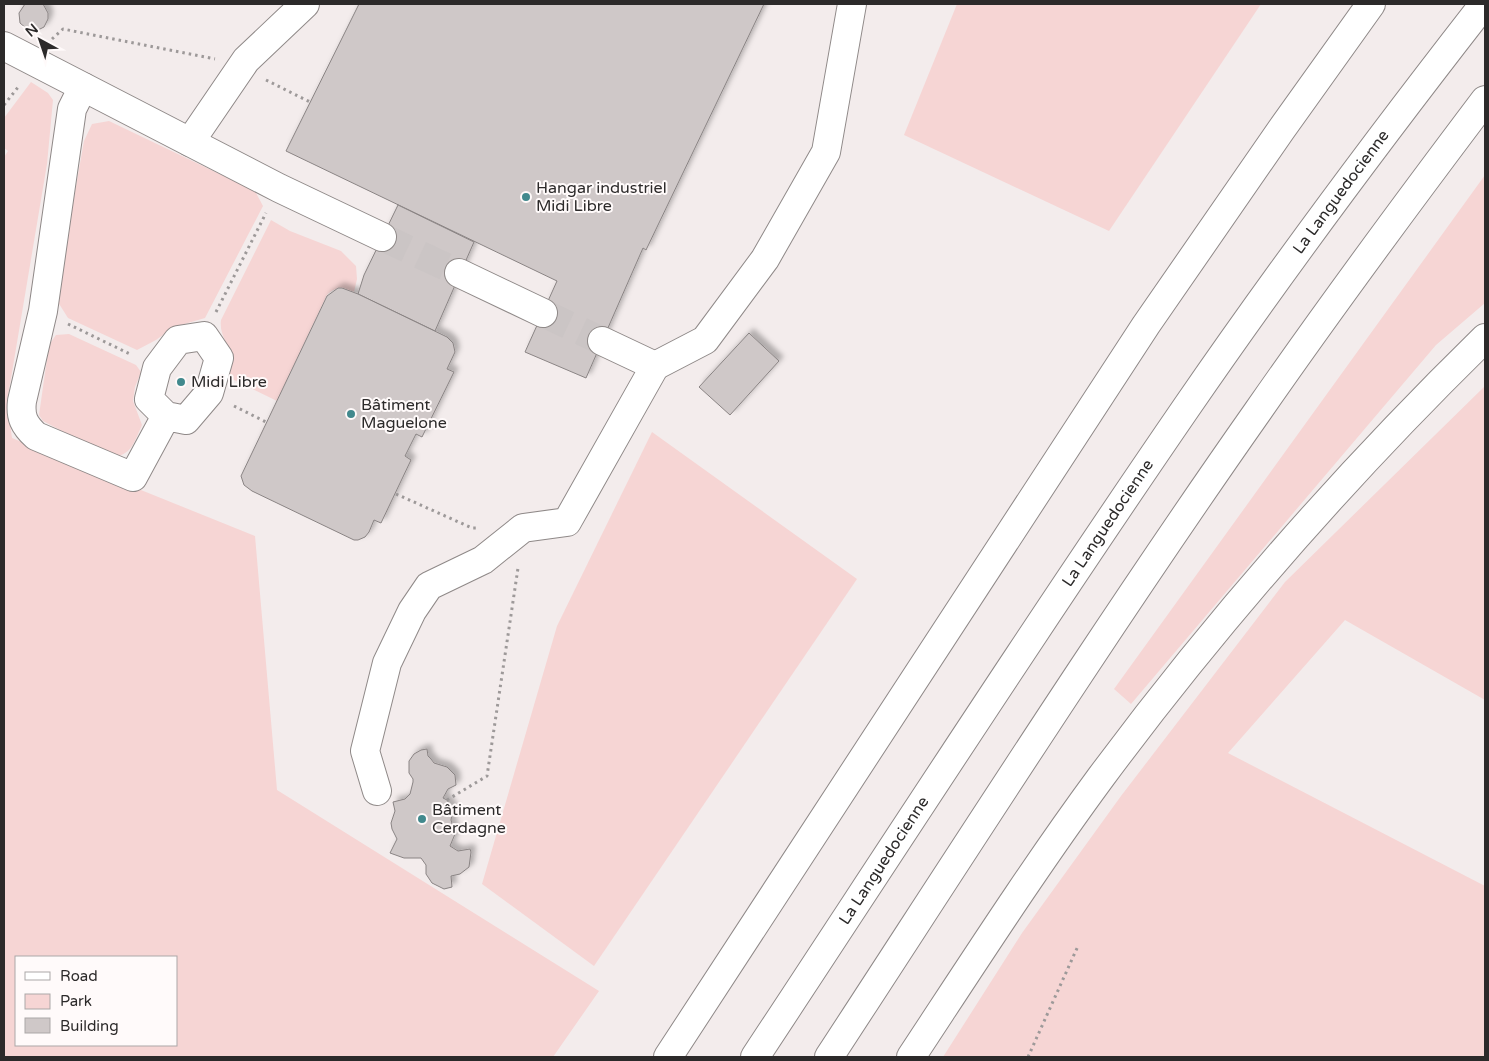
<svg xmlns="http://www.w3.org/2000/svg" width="1489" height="1061" viewBox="0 0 1489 1061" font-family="'Varela Round',sans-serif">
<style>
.green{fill:#f6d5d4;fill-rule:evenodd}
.building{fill:#cfc8c8;stroke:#8a8484;filter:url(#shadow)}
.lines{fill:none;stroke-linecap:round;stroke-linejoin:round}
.minor-tunnel{stroke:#cbc5c5;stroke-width:28;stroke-dasharray:28 14;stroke-linecap:butt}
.minor-casing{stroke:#8f8988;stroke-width:30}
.highway-casing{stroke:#8f8988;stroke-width:30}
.path{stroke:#9d9999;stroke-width:3;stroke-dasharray:2.5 4;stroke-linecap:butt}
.minor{stroke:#fff;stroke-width:28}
.highway{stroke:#fff;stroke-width:28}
.poi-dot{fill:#41898d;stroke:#fffafa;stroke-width:2}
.labels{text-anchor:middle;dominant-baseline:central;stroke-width:4;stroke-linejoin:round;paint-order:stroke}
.poi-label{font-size:16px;fill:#2c2a2a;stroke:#fffafa;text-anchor:start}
.street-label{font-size:16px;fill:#2c2a2a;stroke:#fffafa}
</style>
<defs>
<filter id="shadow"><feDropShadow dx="4.5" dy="-4.5" stdDeviation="2.5" flood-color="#0004"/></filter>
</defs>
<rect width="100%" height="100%" fill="#f3ecec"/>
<g class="green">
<path d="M957 4H1261L1109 231 904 135Z"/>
<path d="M31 82 48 93 53 100 47 164 7 402 12 438 255 536 277 790 599 991 553 1057H4V157L8 151 4 148V118ZM16 957H176V1045H16Z"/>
<path d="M109 121 255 191 263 206 205 318 174 327 156 340 137 350 68 318 56 299 84 141 92 124Z"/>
<path d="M1485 175V303L1436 345 1131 704 1114 689Z"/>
<path d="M271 220 290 231 341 251 356 266 357 279 354 292C342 288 336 286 327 295L277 401 226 376 233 358C228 344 219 334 221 320Z"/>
<path d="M69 334 136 365 141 372 135 387 133 401 142 425C134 442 132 456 111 457L43 421 39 415 49 345 56 335Z"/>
<path d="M1485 386V700L1345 620 1228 753 1485 886V1057H943L1022 933 1121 796 1285 582Z"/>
<path d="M652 432 857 579 594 966 482 884 557 626Z"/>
</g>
<g class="building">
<path d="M25 4H43L48 13V19L44 27 36 31 31 30 27 29 20 23 19 13Z"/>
<path d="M359 4H764L646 250 643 248 586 378 525 352 557 281 286 151Z"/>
<path d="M398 205 474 242 435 331 358 294 364 275Z"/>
<path d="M338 288H342L358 294 447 337 453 343 455 352 447 369 454 372 422 437 416 434 405 456 411 460 381 523 374 520 369 532 365 537 358 540H354L252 491 244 485 241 476 327 296Z"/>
<path d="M749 333 779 361 730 415 699 387Z"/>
<path d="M427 749 428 756 431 759 434 763 447 767 455 775 456 785 448 789 443 798 447 800 453 809 451 820 455 834 450 846 458 851 470 849 471 852 469 867 460 874 451 876 452 887 444 889 432 883 426 874V865L421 858H404L390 853 397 839 392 829 391 823 395 811 393 802 405 799 410 794 413 782V779L409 773V761L414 754 421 750Z"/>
</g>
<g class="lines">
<g class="minor-tunnel">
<path d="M382 237 459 273"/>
<path d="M543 313 602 341"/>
</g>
<g class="minor-casing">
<g id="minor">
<path d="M4 46 279 188 382 237"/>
<path d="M83 87 72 109 43 311 22 401C20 417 24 425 36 436L133 477 166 416 149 399 157 368 178 340 204 336 219 358 209 393 186 420 166 416"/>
<path d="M190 142 246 60 305 4"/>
<path d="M459 273 543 313"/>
<path d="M602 341 655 366 705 340 765 259 826 152 852 4"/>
<path d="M377 791 365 751 387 663 412 611 429 586 483 560 523 528 567 522 655 366"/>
</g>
</g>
<g class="highway-casing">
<g id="highway">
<path d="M668 1057 1146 325 1281 130 1371 4"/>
<path id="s1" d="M755 1057C898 840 1039 622 1186 408 1281 270 1381 136 1484 4"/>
<path d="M829 1057C970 841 1109 623 1258 411 1331 306 1408 202 1485 100"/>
<path d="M911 1057C973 963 1034 868 1101 777 1217 621 1346 474 1485 338"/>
</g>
</g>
<g class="path">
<path d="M52 39 63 29 215 59"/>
<path d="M266 80 310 102"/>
<path d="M4 105 19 86"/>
<path d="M216 312 266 213"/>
<path d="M68 324 132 355"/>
<path d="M234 406 266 422"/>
<path d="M396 494 472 528H478"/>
<path d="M447 800 487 776 518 568"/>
<path d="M1028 1057 1078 946"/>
</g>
<use href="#minor" class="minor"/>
<use href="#highway" class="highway"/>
</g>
<g class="poi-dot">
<circle cx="526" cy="197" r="5"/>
<circle cx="181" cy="382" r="5"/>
<circle cx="351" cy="414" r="5"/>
<circle cx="422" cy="819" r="5"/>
</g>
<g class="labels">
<g class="poi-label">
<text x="536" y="188">Hangar industriel<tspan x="536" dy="18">Midi Libre</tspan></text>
<text x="191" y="382">Midi Libre</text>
<text x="361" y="405">Bâtiment<tspan x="361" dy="18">Maguelone</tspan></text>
<text x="432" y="810">Bâtiment<tspan x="432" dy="18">Cerdagne</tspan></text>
</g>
<g class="street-label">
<text stroke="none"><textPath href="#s1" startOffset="1045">La Languedocienne</textPath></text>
<text stroke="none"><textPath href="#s1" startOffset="640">La Languedocienne</textPath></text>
<text stroke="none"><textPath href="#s1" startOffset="235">La Languedocienne</textPath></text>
</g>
</g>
<rect width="1489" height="1061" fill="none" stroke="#2c2a2a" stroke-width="10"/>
<rect x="15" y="956" width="162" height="90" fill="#fffafa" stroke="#aba7a7"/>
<rect x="25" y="972" width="25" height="8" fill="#ffffff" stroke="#aba7a7"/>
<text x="60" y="981" font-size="15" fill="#2c2a2a">Road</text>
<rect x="25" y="994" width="25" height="15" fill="#f6d5d4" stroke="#aba7a7"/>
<text x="60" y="1006" font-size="15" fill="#2c2a2a">Park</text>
<rect x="25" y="1018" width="25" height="15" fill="#cfc8c8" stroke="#aba7a7"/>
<text x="60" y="1031" font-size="15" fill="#2c2a2a">Building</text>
<g transform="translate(40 40) rotate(320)" stroke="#fffafa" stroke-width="4" paint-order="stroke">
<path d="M0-4L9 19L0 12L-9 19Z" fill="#2c2a2a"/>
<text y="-8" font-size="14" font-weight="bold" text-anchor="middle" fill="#2c2a2a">N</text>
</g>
</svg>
